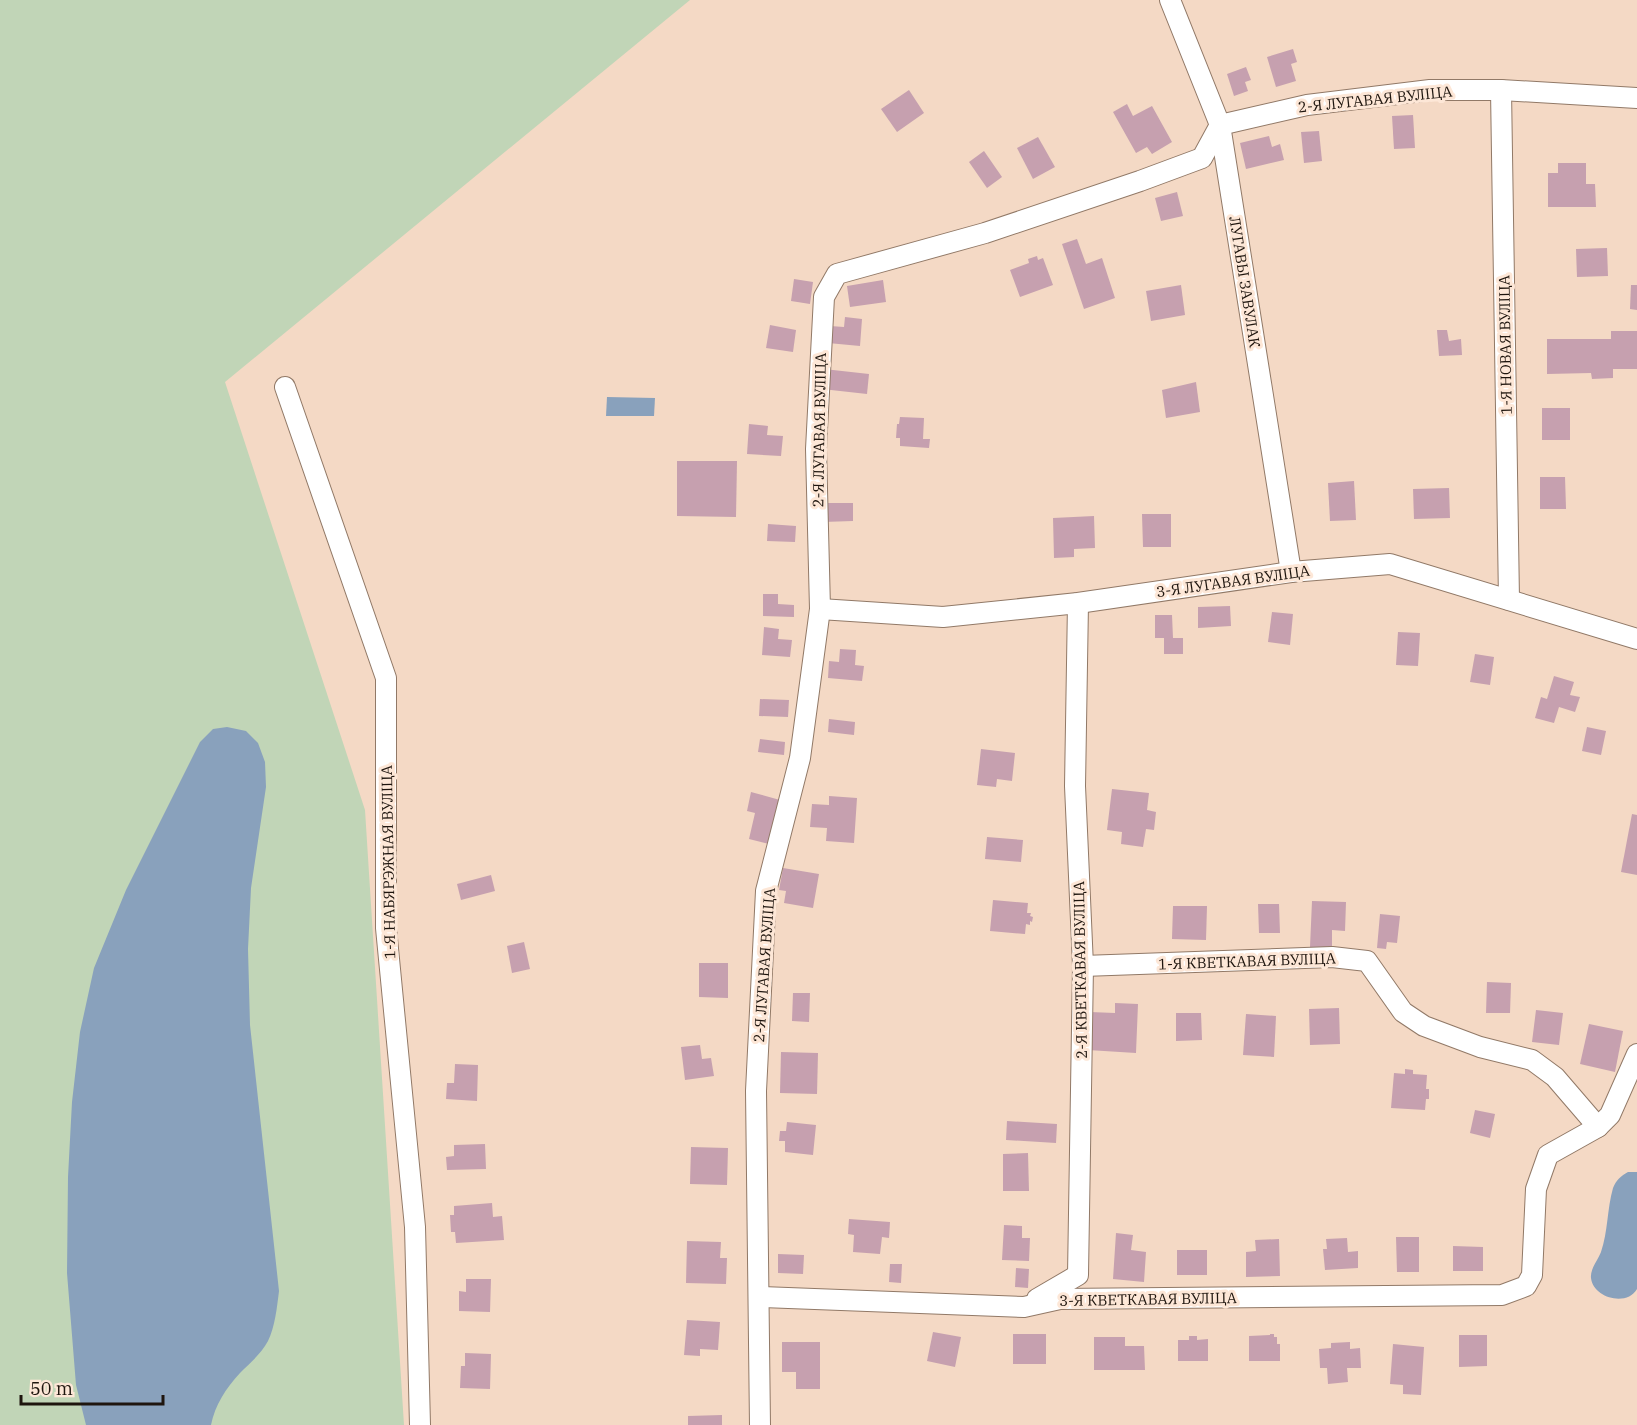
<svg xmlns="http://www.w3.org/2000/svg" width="1637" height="1425" viewBox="0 0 1637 1425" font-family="'IBM Plex Serif',serif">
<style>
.green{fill:#c1d5b7}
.water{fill:#89a1bc}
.building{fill:#c6a0af}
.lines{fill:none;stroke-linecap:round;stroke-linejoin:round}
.minor-casing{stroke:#917967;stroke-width:22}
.minor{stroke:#fff;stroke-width:20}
.labels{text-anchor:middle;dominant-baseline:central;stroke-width:6;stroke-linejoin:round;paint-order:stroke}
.street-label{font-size:15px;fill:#1e150e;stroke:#fde7d7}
</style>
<rect width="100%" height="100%" fill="#f4d9c5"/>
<path class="green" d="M0 0H690L225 382 365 810 404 1425H0Z"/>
<g class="water">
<path d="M607 397 655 398 654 416H606Z"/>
<path d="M227 727 246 731 258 743 265 762 266 787 251 888 248 949 250 1025 279 1291C277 1307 275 1327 268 1341 261 1354 250 1363 240 1373 226 1388 215 1405 211 1425H86L76 1385 67 1273 68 1177 72 1102 80 1032 94 968 126 890 200 742 213 729Z"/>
<path d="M1628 1172H1637V1289C1627 1307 1593 1298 1591 1278 1590 1269 1598 1260 1601 1252 1608 1232 1607 1209 1613 1188 1616 1180 1621 1176 1628 1172Z"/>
</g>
<g class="building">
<path d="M1293 49 1297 62 1291 64 1296 81 1276 87 1267 57Z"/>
<path d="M1246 67 1251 80 1245 82 1248 91 1234 96 1227 74Z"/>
<path d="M909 90 924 113 897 132 881 109Z"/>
<path d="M1127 104 1133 116 1152 106 1172 142 1152 154 1147 147 1136 153 1113 112Z"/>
<path d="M1413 115 1415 148 1394 149 1392 116Z"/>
<path d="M1319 131 1322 161 1304 163 1301 132Z"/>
<path d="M1269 136 1272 147 1280 144 1284 160 1246 169 1240 143Z"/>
<path d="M1038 137 1055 167 1033 179 1017 148Z"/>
<path d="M984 151 1002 177 987 188 969 162Z"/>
<path d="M1558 163H1586V184H1595L1596 207H1548V173H1558Z"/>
<path d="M1177 192 1183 216 1161 221 1155 198Z"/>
<path d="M1077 239 1086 264 1102 258 1115 298 1084 309 1062 244Z"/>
<path d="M1607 248 1608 276 1577 277 1576 249Z"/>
<path d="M1037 256 1038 260 1043 258 1053 285 1020 297 1010 270 1029 263 1028 259Z"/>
<path d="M794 279 813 282 810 304 791 301Z"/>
<path d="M883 280 886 302 850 307 847 286Z"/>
<path d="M1181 285 1185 315 1151 321 1146 291Z"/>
<path d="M1631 285H1637V310L1630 309Z"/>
<path d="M845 317 862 319 860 346 828 343 830 326 844 327Z"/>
<path d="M770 325 796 330 793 352 766 348Z"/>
<path d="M1437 330H1447L1449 341 1461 339 1462 355 1439 356Z"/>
<path d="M1611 331H1637V369H1613V378L1592 379 1591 373 1547 374V339H1611Z"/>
<path d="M824 369 869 374 867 394 822 389Z"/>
<path d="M1196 382 1200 412 1166 418 1162 390Z"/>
<rect x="1542" y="408" width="28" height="32"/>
<path d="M900 417 924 418 923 439H930L929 448 900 446V438H896L897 424H899Z"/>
<path d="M749 424 768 426 767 435 783 436 781 456 747 454Z"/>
<path d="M677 461H737L736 517 677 516Z"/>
<path d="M1540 477H1565L1566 509H1540Z"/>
<path d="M1354 481 1356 520 1330 521 1328 483Z"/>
<path d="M1449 488 1450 518 1414 519 1413 489Z"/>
<path d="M823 503H853V521L823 522Z"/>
<path d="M1142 514H1171V547H1143Z"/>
<path d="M1094 516 1095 548 1074 549V557L1054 558 1053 518Z"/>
<path d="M768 524 796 526 795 542 767 541Z"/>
<path d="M763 594H778V604L794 605V617L763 616Z"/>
<path d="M1230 606 1231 626 1198 628V607Z"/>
<path d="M1272 612 1293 614 1290 645 1268 642Z"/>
<path d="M1155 615H1172L1173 638H1183V654H1164V638H1155Z"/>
<path d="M764 627 779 629 778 639 792 640 790 657 762 655Z"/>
<path d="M1398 632 1420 633 1418 666 1396 665Z"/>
<path d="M840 649 856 650 855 665 864 666 862 681 828 678 829 661 839 662Z"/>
<path d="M1475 654 1494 657 1490 685 1470 682Z"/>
<path d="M1554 676 1574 682 1570 695 1580 697 1575 712 1559 707 1554 723 1535 718 1541 697 1547 699Z"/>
<path d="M760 699 789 700 788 717 759 716Z"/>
<path d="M829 719 855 722 854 735 828 732Z"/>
<path d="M1587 727 1606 731 1601 755 1582 751Z"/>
<path d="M760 739 785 742 784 755 758 752Z"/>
<path d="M981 749 1015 753 1012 781 997 779 996 787 977 785Z"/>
<path d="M1112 789 1149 793 1147 810 1156 812 1154 830 1146 829 1143 847 1121 844 1122 832 1107 830Z"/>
<path d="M751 792 780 800 769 844 749 839 755 813 747 811Z"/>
<path d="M829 796 857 798 854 843 826 841 827 828 810 827 812 804 829 805Z"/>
<path d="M1632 814 1637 815V875L1621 872Z"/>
<path d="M987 837 1023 840 1021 862 985 859Z"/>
<path d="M783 868 819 874 813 908 784 903 786 891 779 890Z"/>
<path d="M491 875 495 891 461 900 457 884Z"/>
<path d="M993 900 1028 903 1027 913H1031L1030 916 1033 917 1032 922 1030 921V925L1026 924 1025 934 990 931Z"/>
<path d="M1312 901 1346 902 1345 931 1332 930V948L1310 947Z"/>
<path d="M1258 904H1279L1280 933H1259Z"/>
<path d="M1173 906H1207L1206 940 1172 939Z"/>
<path d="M1380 914 1400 916 1397 943 1387 942 1386 949 1377 948Z"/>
<path d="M524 942 530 969 512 973 507 946Z"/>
<path d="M699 963H728V998L699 997Z"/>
<path d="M1487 982 1511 983 1510 1013H1486Z"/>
<path d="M793 993H810L809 1022 792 1021Z"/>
<path d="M1115 1003 1138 1004 1136 1053 1088 1050 1090 1012 1115 1013Z"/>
<path d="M1339 1008 1340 1044 1310 1045 1309 1009Z"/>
<path d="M1536 1010 1563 1013 1559 1045 1532 1042Z"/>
<path d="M1176 1013H1201L1202 1040 1176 1041Z"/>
<path d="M1246 1014 1276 1016 1274 1057 1243 1055Z"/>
<path d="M1589 1024 1623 1031 1615 1072 1580 1064Z"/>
<path d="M700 1045 702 1059 711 1058 714 1076 685 1080 681 1047Z"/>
<path d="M781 1052 818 1053 817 1094 780 1093Z"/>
<path d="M455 1064 478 1065 477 1101 446 1099 447 1083H454Z"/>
<path d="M1405 1069 1413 1070V1074L1427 1075 1426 1089H1429V1099H1426L1425 1110 1391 1108 1394 1073 1405 1074Z"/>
<path d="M1475 1110 1495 1114 1490 1138 1470 1133Z"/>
<path d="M1007 1121 1057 1124 1056 1143 1006 1140Z"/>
<path d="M787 1122 816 1125 813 1155 785 1152V1141H779L780 1131H786Z"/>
<path d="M485 1144 486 1169 447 1170 446 1157 454 1156V1145Z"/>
<path d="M691 1147 728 1148 727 1185 690 1184Z"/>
<path d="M1028 1153 1029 1191H1003V1154Z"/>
<path d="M492 1203 493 1217 502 1216 504 1240 456 1243 455 1232H451L450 1215H454V1206Z"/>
<path d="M849 1219 890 1222 889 1238 882 1237 880 1254 853 1252 854 1235 848 1234Z"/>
<path d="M1004 1225 1022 1226V1238H1030L1029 1261 1002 1260Z"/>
<path d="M1116 1233 1133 1235 1131 1250 1146 1252 1144 1282 1113 1279Z"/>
<path d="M1396 1237H1419V1272H1397Z"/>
<path d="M1347 1238 1348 1252 1358 1251V1268L1325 1270 1323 1249H1327L1326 1239Z"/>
<path d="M1279 1239 1280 1276 1246 1277V1252L1256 1251 1255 1240Z"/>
<path d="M687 1241 721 1242 720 1258H727L726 1284 686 1283Z"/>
<path d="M1453 1246 1483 1247V1271H1453Z"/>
<rect x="1177" y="1250" width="30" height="25"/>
<path d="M778 1254 804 1255 803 1274 778 1273Z"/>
<path d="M890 1264H902L901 1283 889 1282Z"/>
<path d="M1016 1268 1029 1269 1028 1288 1015 1287Z"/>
<path d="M466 1279H491L490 1312 459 1311V1291L466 1292Z"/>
<path d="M687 1320 720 1322 718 1350 700 1349V1356L684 1355Z"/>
<path d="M933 1332 961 1337 955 1367 927 1361Z"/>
<rect x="1013" y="1334" width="33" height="30"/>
<path d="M1270 1334H1274V1337H1277V1344H1280V1361H1249V1336L1270 1335Z"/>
<path d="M1459 1335H1487V1366L1459 1367Z"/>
<path d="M1189 1336H1197V1340L1208 1339V1361H1178V1340H1189Z"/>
<path d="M1094 1337H1125V1346H1144L1145 1370H1094Z"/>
<path d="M782 1342H820V1389H796V1372H782Z"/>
<path d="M1350 1342V1349L1360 1348 1361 1368H1347L1348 1382 1328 1384 1327 1368H1320L1319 1349 1331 1348V1343Z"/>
<path d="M1393 1344 1424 1347 1421 1395 1403 1394V1385L1390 1384Z"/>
<path d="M465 1353 491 1354 490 1389 460 1388 461 1366H465Z"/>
<path d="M722 1415V1425H688V1416Z"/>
</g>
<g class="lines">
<g class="minor-casing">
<g id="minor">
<path d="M1170 0 1220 125 1291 572"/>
<path d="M1501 90 1509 600"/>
<path d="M285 387 386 678V928L415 1227 420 1425"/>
<path d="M820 609 943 617 1078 603 1291 572 1390 564 1637 639"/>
<path d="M1083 966 1332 957 1367 961 1403 1012 1424 1026 1480 1047 1532 1060 1555 1077 1598 1127"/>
<path d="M759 1297 1024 1307 1060 1299 1502 1295 1526 1286 1532 1275 1536 1189 1548 1155 1598 1127 1610 1115 1637 1054"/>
<path d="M1037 1299 1078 1275 1083 966 1075 786 1078 603"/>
<path d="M760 1425 756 1091 766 891 800 758 820 609 816 449 824 297 837 274 985 233 1140 181 1202 158 1220 125 1307 105 1430 90H1501L1637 98"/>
</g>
</g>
<use href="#minor" class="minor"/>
</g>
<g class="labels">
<g class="street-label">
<text transform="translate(1375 99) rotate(-6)">2-Я ЛУГАВАЯ ВУЛІЦА</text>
<text transform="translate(1245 282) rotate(81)">ЛУГАВЫ ЗАВУЛАК</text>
<text transform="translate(1505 345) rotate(-91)">1-Я НОВАЯ ВУЛІЦА</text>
<text transform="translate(819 430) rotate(-89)">2-Я ЛУГАВАЯ ВУЛІЦА</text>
<text transform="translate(1233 581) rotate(-8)">3-Я ЛУГАВАЯ ВУЛІЦА</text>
<text transform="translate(388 862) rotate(-91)">1-Я НАБЯРЭЖНАЯ ВУЛІЦА</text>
<text transform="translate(1247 961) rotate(-2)">1-Я КВЕТКАВАЯ ВУЛІЦА</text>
<text transform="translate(764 965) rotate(-86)">2-Я ЛУГАВАЯ ВУЛІЦА</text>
<text transform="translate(1080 970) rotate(-91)">2-Я КВЕТКАВАЯ ВУЛІЦА</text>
<text transform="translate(1148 1299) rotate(-1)">3-Я КВЕТКАВАЯ ВУЛІЦА</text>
</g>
</g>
<path d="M21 1395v9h142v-9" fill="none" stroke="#1e150e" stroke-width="3"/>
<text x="30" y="1395" font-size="18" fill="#1e150e" stroke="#fde7d7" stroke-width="4.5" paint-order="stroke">50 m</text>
</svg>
